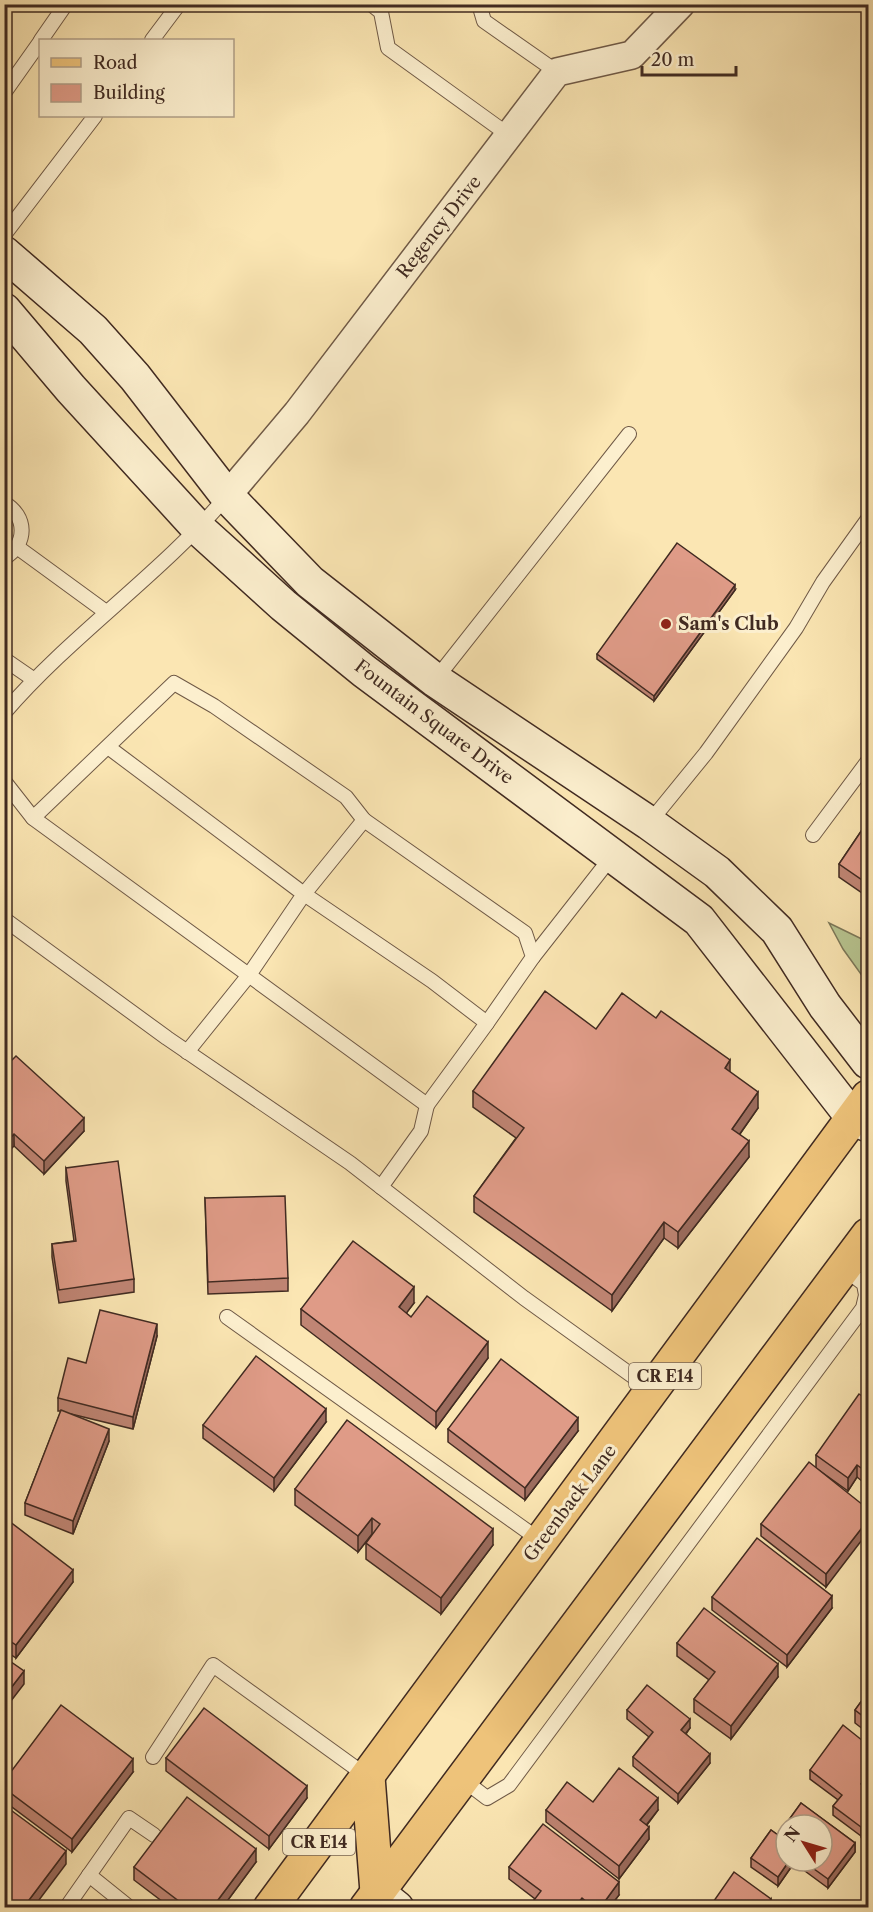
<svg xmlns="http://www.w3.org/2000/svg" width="873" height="1912" viewBox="0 0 873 1912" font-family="'Libre Caslon Text',serif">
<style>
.green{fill:#b8c691;stroke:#7c7859;stroke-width:1.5}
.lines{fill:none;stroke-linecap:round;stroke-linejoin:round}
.lane-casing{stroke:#6f5946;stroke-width:16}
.street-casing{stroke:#6f5946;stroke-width:30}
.secondary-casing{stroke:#402a21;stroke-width:36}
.primary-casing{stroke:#402a21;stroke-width:36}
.lane{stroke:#fcefce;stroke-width:14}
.street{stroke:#fcefce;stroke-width:27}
.secondary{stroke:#fcefce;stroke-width:33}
.primary{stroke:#eec37a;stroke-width:33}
.wall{fill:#c08574;stroke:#402a21;stroke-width:1.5;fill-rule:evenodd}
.shaded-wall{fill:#9c6c5e;stroke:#402a21;stroke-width:1.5}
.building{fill:#df9b87;stroke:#402a21;stroke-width:1.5}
.poi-dot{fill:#8f2418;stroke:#fcefce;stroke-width:2}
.labels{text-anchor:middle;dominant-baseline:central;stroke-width:6;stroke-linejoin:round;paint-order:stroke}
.shield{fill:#fcefce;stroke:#786555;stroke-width:1.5}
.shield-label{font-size:16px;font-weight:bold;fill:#402a21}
.street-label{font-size:18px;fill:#402a21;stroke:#fcefce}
.poi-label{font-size:18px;font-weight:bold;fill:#402a21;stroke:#fcefce;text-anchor:start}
</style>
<rect width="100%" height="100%" fill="#fbe6b3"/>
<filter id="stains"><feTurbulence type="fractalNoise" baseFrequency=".00333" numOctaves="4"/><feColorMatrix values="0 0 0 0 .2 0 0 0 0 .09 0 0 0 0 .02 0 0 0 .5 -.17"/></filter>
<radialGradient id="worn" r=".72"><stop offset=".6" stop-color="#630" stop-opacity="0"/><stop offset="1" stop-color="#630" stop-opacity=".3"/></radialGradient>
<path class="green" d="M829 923 868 942V984L843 949Z"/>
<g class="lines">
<g class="lane-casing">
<g id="lane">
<path d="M371 4 381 12 388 48 510 136"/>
<path d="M479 4 484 21 557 72"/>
<path d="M41 40 66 4"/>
<path d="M152 40 179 4"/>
<path d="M4 93 40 42"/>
<path d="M4 235 95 116"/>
<path d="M4 503C27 516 28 544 4 558"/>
<path d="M17 547 106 612"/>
<path d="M4 659 33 679"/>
<path d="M435 680 629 434"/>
<path d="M4 713C72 634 160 575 227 496"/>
<path d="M108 747 304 894 249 975 187 1052"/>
<path d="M4 781 33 818 427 1105 421 1131 381 1187"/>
<path d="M33 818 174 683 214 706 346 797 364 820 304 894 432 981 487 1023 427 1105"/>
<path d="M364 820 525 933 533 957 487 1023"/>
<path d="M649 823 706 753 796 628 823 582 868 519"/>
<path d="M813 835 868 761"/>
<path d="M4 919 167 1038 350 1163 524 1298 652 1390"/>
<path d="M533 957 613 855"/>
<path d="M227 1317 541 1541"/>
<path d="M153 1757 213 1665 368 1777"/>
<path d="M462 1779 487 1798 509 1785 863 1308 866 1295 864 1284 843 1268"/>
<path d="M89 1875 130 1908"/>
<path d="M66 1908 129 1818 154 1835"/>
</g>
</g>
<g class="street-casing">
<path id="street" d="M227 496 297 413 557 72 632 55 681 4"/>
</g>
<g class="secondary-casing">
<g id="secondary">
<path d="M4 253 93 330 135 377 227 496 310 582 435 680 649 823 717 872 777 930 825 1006 868 1062"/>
<path d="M4 310 71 389 199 529 283 605 364 671 699 920 853 1118 868 1125"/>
<path d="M377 1892 397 1908"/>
</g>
</g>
<g class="primary-casing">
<g id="primary">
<path d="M368 1777 377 1892"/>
<path d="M270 1908 868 1097"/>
<path d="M366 1908 868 1235"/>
</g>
</g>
<use href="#lane" class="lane"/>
<use href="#street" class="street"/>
<use href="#secondary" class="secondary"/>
<use href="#primary" class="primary"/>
</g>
<g class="wall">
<path d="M735 590 654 701 597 659V654Z"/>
<path d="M868 821V897L839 877V864Z"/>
<path d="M596 1029 730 1072 758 1108 740 1134 749 1157 678 1248 664 1238 612 1311 474 1212V1196L516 1138 473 1107V1091Z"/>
<path d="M4 1068 84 1131 44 1174 14 1146Z"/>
<path d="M66 1168 134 1279V1292L59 1303 52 1257V1244L74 1241 66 1181Z"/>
<path d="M205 1198 288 1278V1291L208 1294Z"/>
<path d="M414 1303 406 1313 411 1317 488 1358 436 1428 301 1325V1309Z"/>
<path d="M157 1336 133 1429 71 1414 109 1441 73 1534 25 1515V1503L61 1411H58V1398L86 1363Z"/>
<path d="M868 1381V1398L867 1396V1383Z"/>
<path d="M868 1400V1486L857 1477 848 1491 816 1468V1455Z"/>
<path d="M326 1422 274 1491 203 1438V1425Z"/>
<path d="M448 1429 578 1431 525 1500 448 1442Z"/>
<path d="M295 1489 493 1545 441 1614 366 1559V1543L373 1534H372L358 1552 295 1505Z"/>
<path d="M868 1509 826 1587 761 1536V1524Z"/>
<path d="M4 1527 73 1582 16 1658 4 1650Z"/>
<path d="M712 1597 832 1608 787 1667 712 1610Z"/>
<path d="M677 1643 778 1677 731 1739 694 1712V1699L709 1680 677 1656Z"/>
<path d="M868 1692V1733L855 1723V1710Z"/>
<path d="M627 1710 690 1728 686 1734 710 1763 678 1803 633 1766V1757L649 1737 627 1719Z"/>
<path d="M868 1745V1784L866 1788 868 1790V1826L861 1836 833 1815V1806L838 1800 810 1779V1770Z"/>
<path d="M166 1758 307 1798 269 1849 166 1771Z"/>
<path d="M133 1772 72 1852 4 1801V1781Z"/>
<path d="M593 1802 658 1810 647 1825 649 1839 619 1879 546 1822V1810Z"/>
<path d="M801 1803 855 1843V1852L828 1888 794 1863 778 1886 751 1867V1858L771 1830 778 1835ZM786 1825H822V1861H786Z"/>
<path d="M256 1862 222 1908H171L134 1880V1867Z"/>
<path d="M509 1867 619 1895 609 1908H528L535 1899 509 1879Z"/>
</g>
<g class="shaded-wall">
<path d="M735 585V590L654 701V696Z"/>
<path d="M730 1060V1076L725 1068Z"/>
<path d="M758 1092V1108L732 1145V1129Z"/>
<path d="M84 1118V1131L44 1174V1161Z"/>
<path d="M14 1134V1146L4 1156V1144Z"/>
<path d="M749 1141V1157L678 1248V1232Z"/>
<path d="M664 1222V1238L612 1311V1295Z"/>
<path d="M414 1287V1303L399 1323V1307Z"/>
<path d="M157 1324V1336L133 1429V1417Z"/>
<path d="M488 1342V1358L436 1428V1412Z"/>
<path d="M326 1409V1422L274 1491V1478Z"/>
<path d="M578 1418V1431L525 1500V1488Z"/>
<path d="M109 1429V1441L73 1534V1521Z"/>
<path d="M857 1465V1477L848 1491V1478Z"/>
<path d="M372 1518V1534L358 1552V1536Z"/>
<path d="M868 1520V1532L826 1587V1574Z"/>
<path d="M493 1529V1545L441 1614V1598Z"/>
<path d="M73 1570V1582L16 1658V1645Z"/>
<path d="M832 1596V1608L787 1667V1655Z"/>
<path d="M778 1664V1677L731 1739V1726Z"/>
<path d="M24 1671V1684L4 1710V1697Z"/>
<path d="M690 1719V1728L681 1739V1730Z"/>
<path d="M710 1754V1763L678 1803V1794Z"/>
<path d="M133 1759V1772L72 1852V1839Z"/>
<path d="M868 1775V1784L861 1793V1784Z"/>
<path d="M307 1786V1798L269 1849V1836Z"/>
<path d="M658 1798V1810L640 1833V1820Z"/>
<path d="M868 1817V1826L861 1836V1827Z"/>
<path d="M649 1827V1839L619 1879V1866Z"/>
<path d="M855 1843V1852L828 1888V1879Z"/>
<path d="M256 1849V1862L222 1908H212Z"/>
<path d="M66 1851V1864L33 1908H23Z"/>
<path d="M789 1861H794V1863L778 1886V1877Z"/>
<path d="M619 1882V1895L609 1908H600Z"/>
<path d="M582 1898V1908H574Z"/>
<path d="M771 1899V1908H765Z"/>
</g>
<g class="building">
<path d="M677 543 735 585 654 696 597 654Z"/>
<path d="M868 821V884L839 864Z"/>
<path d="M545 991 596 1029 622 993 656 1018 661 1011 730 1060 725 1068 758 1092 732 1129 749 1141 678 1232 664 1222 612 1295 474 1196 524 1128 473 1091Z"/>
<path d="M16 1056 84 1118 44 1161 14 1134 4 1144V1068Z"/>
<path d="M118 1161 134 1279 59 1290 52 1244 76 1241 66 1168Z"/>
<path d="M285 1196 288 1278 208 1282 205 1198Z"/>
<path d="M353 1241 414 1287 399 1307 411 1317 427 1296 488 1342 436 1412 301 1309Z"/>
<path d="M100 1310 157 1324 133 1417 58 1398 68 1358 86 1363Z"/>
<path d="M256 1356 326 1409 274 1478 203 1425Z"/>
<path d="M501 1359 578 1418 525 1488 448 1429Z"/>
<path d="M859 1394 868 1400V1473L857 1465 848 1478 816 1455Z"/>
<path d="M61 1410 109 1429 73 1521 25 1503Z"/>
<path d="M347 1420 493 1529 441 1598 366 1543 380 1524 372 1518 358 1536 295 1489Z"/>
<path d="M809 1462 868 1509V1520L826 1574 761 1524Z"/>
<path d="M9 1521 73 1570 16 1645 4 1637V1527Z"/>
<path d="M757 1538 832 1596 787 1655 712 1597Z"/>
<path d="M704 1608 778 1664 731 1726 694 1699 715 1672 677 1643Z"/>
<path d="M4 1657 24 1671 4 1697Z"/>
<path d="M647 1685 690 1719 681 1730 710 1754 678 1794 633 1757 653 1732 627 1710Z"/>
<path d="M868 1692V1720L855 1710Z"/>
<path d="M61 1705 133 1759 72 1839 4 1788V1781Z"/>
<path d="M204 1708 307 1786 269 1836 166 1758Z"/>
<path d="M843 1725 868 1745V1775L861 1784 868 1790V1817L861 1827 833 1806 842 1795 810 1770Z"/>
<path d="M619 1768 658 1798 640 1820 649 1827 619 1866 546 1810 567 1782 593 1802Z"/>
<path d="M187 1797 256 1849 212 1908H188L134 1867Z"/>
<path d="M801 1803 855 1843 828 1879 803 1861H822V1825H786V1861H789L778 1877 751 1858 771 1830 778 1835Z"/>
<path d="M4 1805 66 1851 23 1908H4Z"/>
<path d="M543 1824 619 1882 600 1908H594L582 1898 574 1908H528L541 1891 509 1867Z"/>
<path d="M734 1872 771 1899 765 1908H709Z"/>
<path d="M93 1903 100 1908H90Z"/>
</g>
<circle class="poi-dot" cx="666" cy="624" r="6"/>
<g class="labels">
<g class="shield">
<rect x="629" y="1363" width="72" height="26" rx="4.5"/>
<rect x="283" y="1829" width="72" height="26" rx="4.5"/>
</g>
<g class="shield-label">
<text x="665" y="1376">CR E14</text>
<text x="319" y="1842">CR E14</text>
</g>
<g class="street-label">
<text transform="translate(439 227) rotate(-52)">Regency Drive</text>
<text transform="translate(434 722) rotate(37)">Fountain Square Drive</text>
<text transform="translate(570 1503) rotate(-53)">Greenback Lane</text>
</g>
<g class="poi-label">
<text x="678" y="624">Sam's Club</text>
</g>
</g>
<rect width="873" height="1912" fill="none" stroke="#fbe6b3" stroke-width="24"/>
<rect x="6" y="6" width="861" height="1900" fill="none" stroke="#402a21" stroke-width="3"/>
<rect x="12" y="12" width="849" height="1888" fill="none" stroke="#402a21" stroke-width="1.5"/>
<rect x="39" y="39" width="195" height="78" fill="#fcefce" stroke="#b1a089" stroke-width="1.5"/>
<rect x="51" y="58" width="30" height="9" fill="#eec37a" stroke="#b1a089" stroke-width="1.5"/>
<text x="93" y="69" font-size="18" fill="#402a21">Road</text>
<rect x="51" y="84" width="30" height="18" fill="#df9b87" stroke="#b1a089" stroke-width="1.5"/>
<text x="93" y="99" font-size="18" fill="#402a21">Building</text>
<g transform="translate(804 1843) rotate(307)"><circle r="28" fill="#fcefce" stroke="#b1a089" stroke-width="1.5"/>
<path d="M0-4.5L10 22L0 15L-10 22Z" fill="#8f2418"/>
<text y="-9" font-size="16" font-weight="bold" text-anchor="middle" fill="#402a21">N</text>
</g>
<path d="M642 66v9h94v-9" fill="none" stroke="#402a21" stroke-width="3"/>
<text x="651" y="66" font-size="18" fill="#402a21" stroke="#fcefce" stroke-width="4.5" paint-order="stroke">20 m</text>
<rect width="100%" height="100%" filter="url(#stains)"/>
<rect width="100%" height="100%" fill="url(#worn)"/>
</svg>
